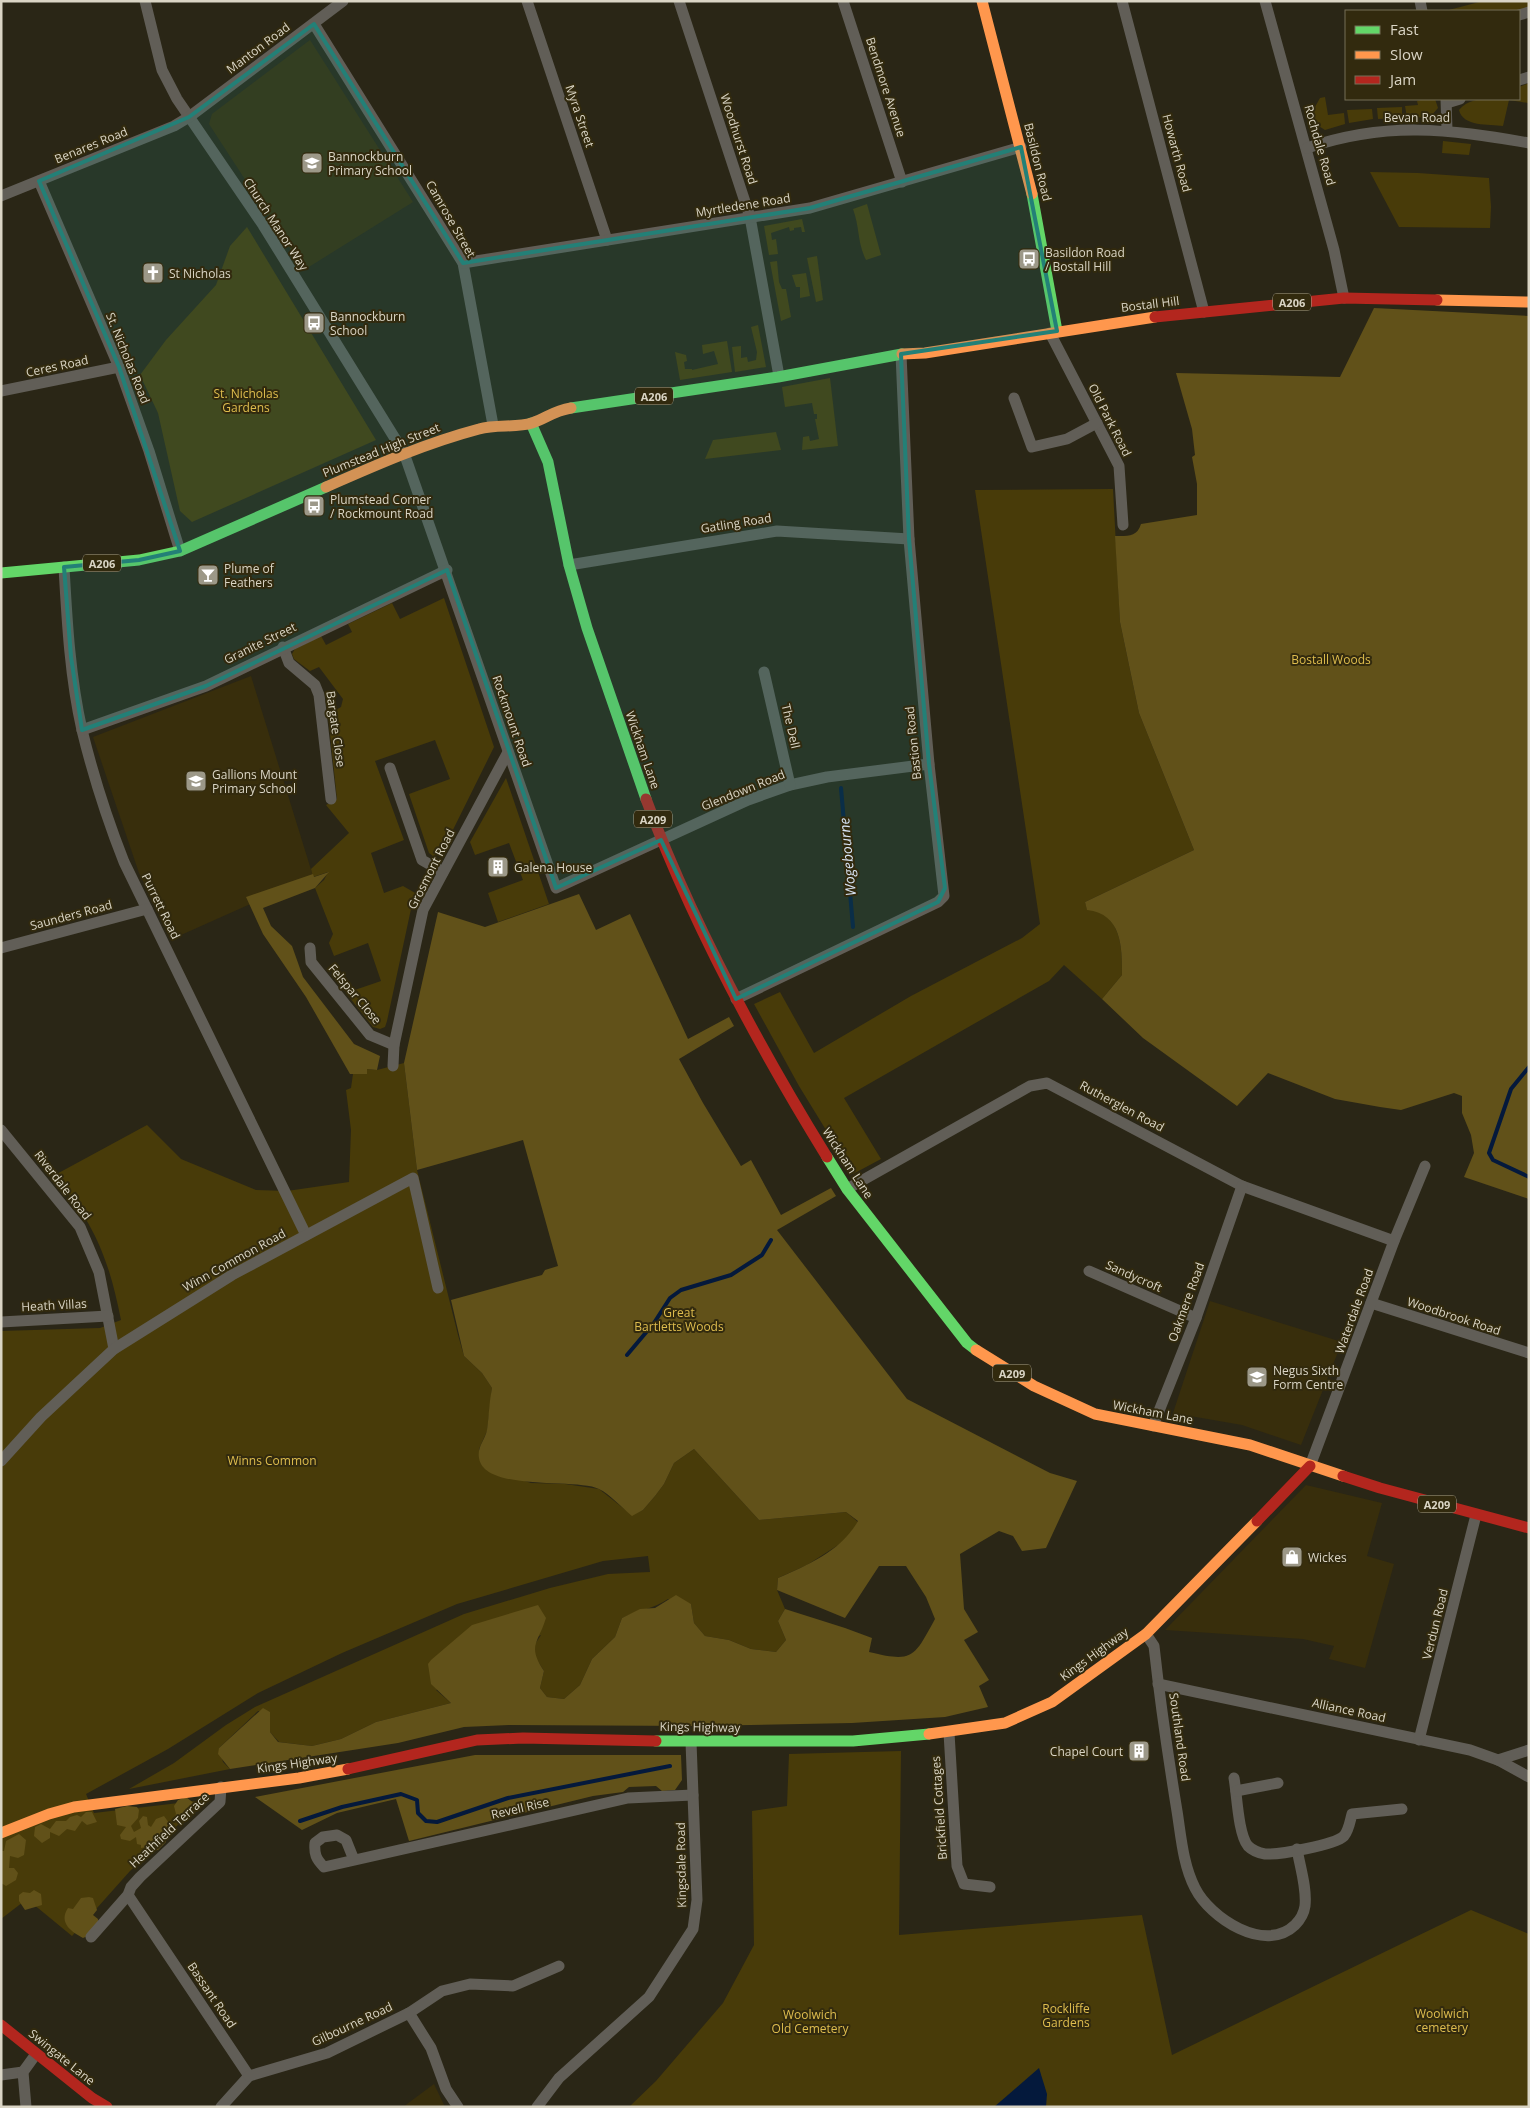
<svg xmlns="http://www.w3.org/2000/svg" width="1530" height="2108" viewBox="0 0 1530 2108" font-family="'Open Sans',sans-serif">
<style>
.built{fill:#382e0c}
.green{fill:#483b09}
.forest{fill:#615119}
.water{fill:#04193c}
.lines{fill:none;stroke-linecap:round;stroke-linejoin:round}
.stream{stroke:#04193c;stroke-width:4}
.street{stroke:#615e57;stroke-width:11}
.fast{stroke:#63d668;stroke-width:11}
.slow{stroke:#ff974d;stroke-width:11}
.jam{stroke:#b3261e;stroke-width:11}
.marked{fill:#238077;fill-opacity:0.2;stroke:#238077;stroke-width:4;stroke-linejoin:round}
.labels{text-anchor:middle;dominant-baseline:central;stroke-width:4;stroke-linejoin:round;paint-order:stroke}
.shield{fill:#322a0e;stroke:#a8a28e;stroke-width:1}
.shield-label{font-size:11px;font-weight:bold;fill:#dad5c5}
.street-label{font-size:12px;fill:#dad5c5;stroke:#322a0e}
.poi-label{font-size:12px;fill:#dad5c5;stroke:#322a0e;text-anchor:start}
.park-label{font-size:12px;fill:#dfbd4e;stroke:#322a0e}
.water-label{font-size:14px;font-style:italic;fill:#d9e5f6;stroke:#322a0e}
</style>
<rect width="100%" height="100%" fill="#2a2616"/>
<g class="built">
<path d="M310 40 413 202 304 270 209 124 212 114Z"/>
<path d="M251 676 313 876 172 939 139 873 93 737Z"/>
<path d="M1210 1301 1342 1342 1301 1445 1242 1425 1173 1413Z"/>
<path d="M1306 1485 1382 1503 1367 1556 1394 1564 1365 1668 1329 1659 1334 1646 1303 1639 1165 1630Z"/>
<path d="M434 2084 445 2107H403Z"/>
</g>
<g class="green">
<path d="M1483 1H1529V8L1517 11H1445Z"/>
<path d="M1529 83 1528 103 1509 100 1503 126C1489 124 1463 127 1459 110 1471 94 1501 99 1519 99V87Z"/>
<path d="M1325 97 1328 115 1344 113 1345 124 1325 130 1314 123 1311 114 1320 98Z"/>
<path d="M1424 99H1435L1438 108 1430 117 1407 118 1405 106 1418 105 1417 101Z"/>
<path d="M1402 107V118L1378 119 1377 108Z"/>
<path d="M1372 109 1373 119 1349 123 1347 110Z"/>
<path d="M1443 141 1471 144 1469 155 1442 153Z"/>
<path d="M1370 172 1418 173 1489 178 1491 207 1490 228 1399 227Z"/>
<path d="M867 204 881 255 866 260C857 242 860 228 853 209Z"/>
<path d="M802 219 805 232H802L801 227 794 228V230L790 231 789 227 771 233 772 240 776 239 778 254 769 255 764 226Z"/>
<path d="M247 227 376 440 192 522 180 511 158 413 140 375 166 340 216 285 230 246Z"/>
<path d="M817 256 823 300 816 302 807 258Z"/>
<path d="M777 261 779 282 782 289H786L791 317 781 321 770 262Z"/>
<path d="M806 273 810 296 800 298V287H796L792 275Z"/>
<path d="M758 325 766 367 735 372 732 347 741 346V358L747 357 748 362 756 360 757 352 751 327Z"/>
<path d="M727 341 732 372 680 380 675 352 686 355 687 361 684 362 685 369H692V370L718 364 714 351 703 354 702 345Z"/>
<path d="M830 378 838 446 802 450 803 437 809 436 810 441 819 439 815 419H817V414H814L812 403 785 407 782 387Z"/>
<path d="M776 432 781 450 705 459 713 440Z"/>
<path d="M1113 489 1120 622 1139 713 1194 850 1085 902 1087 909C1122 914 1122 947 1122 975L1102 999 1064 965 1049 981 844 1098 881 1159 853 1174 799 1086 754 1004 780 992 814 1053 911 996 1022 938 1040 924 975 490Z"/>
<path d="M444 598 494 747 442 852 433 856 429 853 409 794 450 779 435 740 375 761 404 840 371 853 384 893 403 886 417 894 411 909 387 1021 385 1027 380 1029 373 1027 346 993 381 981 368 943 334 956 329 943 333 934 315 888 324 880 328 872 313 877 311 869 349 833 326 805 337 799 328 714 341 707 343 699 319 667 310 671 294 659 292 654 295 649 321 636 326 645 352 632 348 624 392 603 400 619Z"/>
<path d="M506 778 549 904 498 922 488 893 523 880 509 843 475 855 470 842Z"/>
<path d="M404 1063 417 1170 458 1335 464 1356 482 1373 492 1388 487 1431 479 1449 481 1464 486 1469 531 1483 565 1484 599 1489 632 1515 643 1510 655 1496 664 1484 674 1463 694 1449 759 1520 846 1512 858 1522 846 1540 807 1565 778 1578 777 1590 785 1609 778 1621 786 1640 776 1652 751 1649 729 1640 705 1636 694 1623 691 1604 668 1599C654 1609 638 1610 622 1618L615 1637 592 1659 580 1685 564 1699 547 1697 540 1688 544 1671 536 1658 533 1647 541 1635 436 1690 451 1703 376 1722 341 1739 312 1746 279 1742 270 1732V1712L258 1711 219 1748 223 1762 230 1769 129 1789 174 1763 226 1725 255 1707 464 1614 550 1588 608 1574 650 1572 648 1556 603 1561 457 1604 342 1653 258 1693 168 1749 86 1794 94 1813 204 1800 130 1871 72 1936 27 1899 1 1919V1331L100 1328 121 1320C109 1260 95 1222 53 1176L147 1125 181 1159 256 1190 287 1191 349 1182 351 1130 346 1090 351 1088 353 1074H367V1069L377 1070Z"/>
<path d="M901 1751 899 1935 1142 1915 1172 2055 1471 1910 1529 1934V2107H629L656 2081 723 2003 754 1945 752 1811 787 1806 789 1754Z"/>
</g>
<g class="forest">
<path d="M1374 308 1529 316V1199L1464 1177 1474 1153 1471 1135 1462 1113V1096L1454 1093 1401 1110 1380 1107 1335 1099 1268 1073 1237 1106 1143 1038 1102 999 1122 975C1122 947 1122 914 1087 910L1085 902 1194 850 1139 713 1120 622 1115 536C1128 536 1137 537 1141 524L1197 515V484L1192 457 1195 455 1192 429 1176 373 1340 377Z"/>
<path d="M329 872 315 888 263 908 271 926 292 946 303 977 354 1044 380 1056 377 1070 367 1069V1074H350L306 997 263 934 246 897 313 874 314 877Z"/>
<path d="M579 894 596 930 630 914 688 1039 729 1017 734 1026 679 1059 703 1103 741 1166 751 1160 781 1215 831 1188 836 1196 777 1230 907 1399 1050 1473 1077 1481 1046 1548 1022 1551 1013 1536 999 1531 960 1554 964 1609 978 1632 964 1640 989 1680 979 1686 988 1707 945 1717 852 1723 695 1726 509 1725 464 1727 398 1743 230 1769 218 1754 219 1748 263 1708 270 1712V1732L278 1742 312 1746 341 1739 376 1722 451 1703 431 1684 428 1664 431 1660 472 1625 538 1605 546 1618C538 1644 527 1645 544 1671L540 1688 547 1697 564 1699 580 1685 592 1659 615 1637 622 1618 640 1609 655 1608 676 1595 691 1604 694 1623 705 1636 729 1640 751 1649 776 1652 786 1640 778 1621 785 1609 845 1628 872 1638 869 1652C914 1663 914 1657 935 1619L926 1597 906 1566H879L845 1618 777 1590 778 1578C808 1565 841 1551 858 1521L846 1512 759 1520 694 1449 674 1463 664 1484 655 1496 643 1510 632 1516C622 1508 610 1494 599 1489 576 1478 484 1492 479 1458 477 1447 485 1440 487 1430 489 1416 489 1402 492 1388L482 1373 464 1356 451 1300 542 1275 545 1270 558 1266 523 1140 417 1170 404 1063 438 912 485 927Z"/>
<path d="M475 1755H681L682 1780 675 1790 662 1791 656 1786 629 1787 623 1792 593 1796 409 1841 396 1799 337 1813 302 1830 255 1797Z"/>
<path d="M186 1797 195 1804 197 1810 180 1826 173 1820 176 1814 174 1806 178 1800Z"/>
<path d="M127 1806 137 1807 139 1810 138 1818 131 1826 134 1832 141 1828 139 1821 143 1816 147 1817 148 1825 151 1827 156 1819 164 1816 169 1823 168 1828 162 1830 166 1842 158 1850 148 1852 146 1847 141 1848V1845L137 1844 136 1837 130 1841 121 1839 120 1835 126 1827 117 1825 115 1809Z"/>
<path d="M86 1812H92L97 1822 87 1825 82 1821 75 1831 67 1829 59 1836 50 1832V1838L42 1843 34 1836 35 1827 41 1824 50 1829 56 1821H66L70 1817 77 1815 81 1817Z"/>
<path d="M19 1834 26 1840 24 1855 18 1858 10 1856 9 1868H14L18 1873 16 1880 6 1886 1 1883V1851H4L6 1841Z"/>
<path d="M34 1890 41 1894 42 1905 25 1910 19 1901V1895L23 1892 30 1893Z"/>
<path d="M89 1897 93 1898 97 1910 93 1915 98 1919C99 1929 91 1935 83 1938 72 1932 58 1923 68 1908L73 1909 81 1898Z"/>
</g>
<path class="water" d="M1039 2068 1047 2094 1046 2107H994Z"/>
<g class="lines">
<g class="stream">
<path d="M841 788 853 927"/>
<path d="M1529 1067 1511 1089 1489 1153 1493 1160 1529 1177"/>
<path d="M627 1355 654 1323 670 1298 681 1290 731 1275 762 1255 771 1240"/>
<path d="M300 1821 342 1807 401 1794 417 1800 418 1813 426 1821 437 1822 508 1798 670 1766"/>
</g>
<g class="street">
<path d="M145 1 162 70 177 99 263 225 404 453 556 888 748 800 790 785 827 777 929 764"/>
<path d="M527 1 607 240"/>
<path d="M679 1 750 217 779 376"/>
<path d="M843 1 902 182"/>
<path d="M1122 1 1204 312"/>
<path d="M1265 1 1334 250 1344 298"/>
<path d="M1420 1 1422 11"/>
<path d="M1519 15 1529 12"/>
<path d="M314 24 463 263 493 425"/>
<path d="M1519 80 1529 77"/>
<path d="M1446 99 1447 130"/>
<path d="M1447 103 1460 99"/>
<path d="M1307 148C1387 121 1447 129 1529 143"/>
<path d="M39 181 119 367 149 451 180 551"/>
<path d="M1 196 174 126 189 117 343 1"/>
<path d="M463 263 810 208 1021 147"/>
<path d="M1050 333 1119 466 1123 525"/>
<path d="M1 391 119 367"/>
<path d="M1014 398 1032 447 1067 439 1097 423"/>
<path d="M569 565 777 531 909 539"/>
<path d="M64 567C67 621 70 677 82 730 93 775 107 819 124 862L306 1235"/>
<path d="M283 647 289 663 315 685 319 695 331 799"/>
<path d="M764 672 790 785"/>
<path d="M82 730 206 686 447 570"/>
<path d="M390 768 422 860 443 872"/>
<path d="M1 948 147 909"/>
<path d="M310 948 311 962 370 1035 394 1045"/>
<path d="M736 999 938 902 944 896 929 764 909 539 901 354"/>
<path d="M393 1066 394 1045 423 910 508 752"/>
<path d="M1 1130 80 1227 99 1272 114 1349"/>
<path d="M847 1189 1030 1086 1047 1083 1242 1186 1394 1241"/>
<path d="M1089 1271 1196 1318"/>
<path d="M1371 1303 1529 1353"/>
<path d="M1 1322 108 1316"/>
<path d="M1153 1426 1196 1318 1242 1186"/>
<path d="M1 1461 41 1417 114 1349 232 1275 413 1178 438 1288"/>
<path d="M1310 1466 1394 1241 1425 1166"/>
<path d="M1146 1634 1154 1646C1160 1701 1168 1756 1177 1811 1181 1836 1183 1865 1195 1888 1210 1918 1265 1954 1295 1925 1300 1920 1304 1913 1305 1906 1307 1888 1300 1867 1297 1849"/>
<path d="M1158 1684 1470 1750 1498 1760 1529 1777"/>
<path d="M949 1733 957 1866 964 1884 990 1887"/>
<path d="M1419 1740 1476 1515"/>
<path d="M1498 1760 1529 1750"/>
<path d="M1234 1778C1237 1794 1238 1834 1248 1846 1252 1850 1259 1853 1265 1854 1278 1855 1335 1845 1344 1836 1349 1830 1350 1821 1352 1814L1402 1809"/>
<path d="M1236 1791 1278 1783"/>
<path d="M354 1860 346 1840 337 1835 323 1837 315 1843C314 1854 316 1859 324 1867L628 1798 693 1795"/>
<path d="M128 1895 249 2076 221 2107"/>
<path d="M91 1937 128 1895 131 1887 140 1877 220 1802 221 1787"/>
<path d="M409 2013 431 2048 446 2089 458 2107"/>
<path d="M1 2075 23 2072"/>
<path d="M249 2076 327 2053 409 2013 442 1991 470 1984 513 1986 559 1966"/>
<path d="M26 2107 23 2072 36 2054"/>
<path d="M537 2107 559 2078 649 1997 693 1929 697 1900 691 1742"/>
</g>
<g class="fast">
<path d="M1032 194 1057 331"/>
<path d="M571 408 778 377 902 354"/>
<path d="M531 423 548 462 569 565 587 628 646 799"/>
<path d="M1 573 139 560 180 551 326 487"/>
<path d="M827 1157 847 1189 967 1343 976 1350"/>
<path d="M656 1741H853L929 1734"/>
</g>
<g class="slow">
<path d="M982 1 1032 194"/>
<path d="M1437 300 1529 302"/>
<path d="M902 354 925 353 1155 317"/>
<path d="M326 487C376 465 426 443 479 429 496 424 516 428 532 423 547 418 553 411 571 408"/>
<path d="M976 1350 1034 1386 1095 1414 1250 1445 1343 1476"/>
<path d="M929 1734 1005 1723 1052 1702 1146 1634 1257 1521"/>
<path d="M1 1833 49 1814 74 1807 299 1778 348 1769"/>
</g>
<g class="jam">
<path d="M1155 317 1344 298 1437 300"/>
<path d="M646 799C692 923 758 1045 827 1157"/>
<path d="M1343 1476 1380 1488 1529 1528"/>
<path d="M1257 1521 1310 1466"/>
<path d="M348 1769 477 1740 523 1738 656 1741"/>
<path d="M1 2025 92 2098 107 2107"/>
</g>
</g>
<path class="marked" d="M314 24 463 263 810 208 1021 147 1057 331 901 354 909 539 929 764 945 888 938 902 736 999 661 840 556 888 447 570 206 686 82 730 71 657 64 567 139 560 180 551 119 367 39 181 189 117Z"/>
<defs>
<g id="school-square" transform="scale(1.125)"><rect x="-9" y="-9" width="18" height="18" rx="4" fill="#9c9888" stroke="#322a0e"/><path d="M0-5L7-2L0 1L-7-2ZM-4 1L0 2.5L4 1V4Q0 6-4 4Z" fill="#fff"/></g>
<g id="bus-square" transform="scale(1.125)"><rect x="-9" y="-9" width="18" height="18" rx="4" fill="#9c9888" stroke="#322a0e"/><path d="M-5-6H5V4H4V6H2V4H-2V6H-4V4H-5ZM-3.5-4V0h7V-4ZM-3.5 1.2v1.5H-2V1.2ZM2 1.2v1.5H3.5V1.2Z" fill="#fff"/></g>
<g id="church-square" transform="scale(1.125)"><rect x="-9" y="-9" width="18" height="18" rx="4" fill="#9c9888" stroke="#322a0e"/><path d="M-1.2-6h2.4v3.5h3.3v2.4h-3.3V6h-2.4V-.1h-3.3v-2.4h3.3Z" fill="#fff"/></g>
<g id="bar-square" transform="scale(1.125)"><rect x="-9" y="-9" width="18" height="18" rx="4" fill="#9c9888" stroke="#322a0e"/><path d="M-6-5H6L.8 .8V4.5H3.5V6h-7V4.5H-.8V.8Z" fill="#fff"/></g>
<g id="building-square" transform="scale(1.125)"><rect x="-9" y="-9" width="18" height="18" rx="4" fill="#9c9888" stroke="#322a0e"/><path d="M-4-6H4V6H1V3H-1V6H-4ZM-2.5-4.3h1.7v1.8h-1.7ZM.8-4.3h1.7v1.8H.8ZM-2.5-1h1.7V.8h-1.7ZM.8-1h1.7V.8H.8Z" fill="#fff"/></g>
<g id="shop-square" transform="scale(1.125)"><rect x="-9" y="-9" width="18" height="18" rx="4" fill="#9c9888" stroke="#322a0e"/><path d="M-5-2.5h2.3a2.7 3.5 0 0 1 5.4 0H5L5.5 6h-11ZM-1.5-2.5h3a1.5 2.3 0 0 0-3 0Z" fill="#fff"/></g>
</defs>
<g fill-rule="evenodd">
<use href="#school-square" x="312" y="163"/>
<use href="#bus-square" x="1029" y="259"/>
<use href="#church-square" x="153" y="273"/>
<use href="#bus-square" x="314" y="323"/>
<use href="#bus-square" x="314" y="506"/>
<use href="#bar-square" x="208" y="575"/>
<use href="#school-square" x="196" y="781"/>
<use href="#building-square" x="498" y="867"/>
<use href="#school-square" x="1257" y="1377"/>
<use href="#shop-square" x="1292" y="1557"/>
<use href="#building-square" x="1139" y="1751"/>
</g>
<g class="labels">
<g class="shield">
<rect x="1273" y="293.5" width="38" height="17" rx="4"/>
<rect x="635" y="387.5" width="38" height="17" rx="4"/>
<rect x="83" y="554.5" width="38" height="17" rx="4"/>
<rect x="634" y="810.5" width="38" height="17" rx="4"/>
<rect x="993" y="1364.5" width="38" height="17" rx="4"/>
<rect x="1418" y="1495.5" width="38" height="17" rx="4"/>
</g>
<g class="shield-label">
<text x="1292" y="302">A206</text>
<text x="654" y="396">A206</text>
<text x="102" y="563">A206</text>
<text x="653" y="819">A209</text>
<text x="1012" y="1373">A209</text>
<text x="1437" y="1504">A209</text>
</g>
<g class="street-label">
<text transform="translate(258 48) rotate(-37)">Manton Road</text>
<text transform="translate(886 87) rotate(72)">Bendmore Avenue</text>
<text transform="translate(580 116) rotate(71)">Myra Street</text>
<text x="1417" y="117">Bevan Road</text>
<text transform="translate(739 139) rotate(72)">Woodhurst Road</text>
<text transform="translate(91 145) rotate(-22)">Benares Road</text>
<text transform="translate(1320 145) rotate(74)">Rochdale Road</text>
<text transform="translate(1177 153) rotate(75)">Howarth Road</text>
<text transform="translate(1038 162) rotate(76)">Basildon Road</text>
<text transform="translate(743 205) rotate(-9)">Myrtledene Road</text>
<text transform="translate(451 219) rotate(60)">Camrose Street</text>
<text transform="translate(276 224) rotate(57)">Church Manor Way</text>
<text transform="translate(1150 304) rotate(-7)">Bostall Hill</text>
<text transform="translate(128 358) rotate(68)">St. Nicholas Road</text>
<text transform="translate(57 366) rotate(-12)">Ceres Road</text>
<text transform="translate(1110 420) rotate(63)">Old Park Road</text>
<text transform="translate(381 450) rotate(-22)">Plumstead High Street</text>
<text transform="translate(736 523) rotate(-9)">Gatling Road</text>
<text transform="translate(260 643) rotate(-26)">Granite Street</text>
<text transform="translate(512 721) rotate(71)">Rockmount Road</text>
<text transform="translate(791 726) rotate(77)">The Dell</text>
<text transform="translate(336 729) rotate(82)">Bargate Close</text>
<text transform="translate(913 743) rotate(-96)">Bastion Road</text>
<text transform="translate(643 750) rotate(71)">Wickham Lane</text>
<text transform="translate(743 790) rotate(-22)">Glendown Road</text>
<text transform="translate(431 869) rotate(-63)">Grosmont Road</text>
<text transform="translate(161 906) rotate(64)">Purrett Road</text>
<text transform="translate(71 915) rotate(-15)">Saunders Road</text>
<text transform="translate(355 994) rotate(50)">Felspar Close</text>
<text transform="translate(1122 1106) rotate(28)">Rutherglen Road</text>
<text transform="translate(848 1163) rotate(57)">Wickham Lane</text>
<text transform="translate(63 1185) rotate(52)">Riverdale Road</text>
<text transform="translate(234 1260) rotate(-29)">Winn Common Road</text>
<text transform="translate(1134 1276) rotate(24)">Sandycroft</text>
<text transform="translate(1186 1302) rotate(-70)">Oakmere Road</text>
<text transform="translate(54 1305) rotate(-3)">Heath Villas</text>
<text transform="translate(1354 1311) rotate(-70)">Waterdale Road</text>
<text transform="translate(1454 1316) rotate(18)">Woodbrook Road</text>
<text transform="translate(1153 1412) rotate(11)">Wickham Lane</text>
<text transform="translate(1435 1624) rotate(-76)">Verdun Road</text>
<text transform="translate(1094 1654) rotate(-36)">Kings Highway</text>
<text transform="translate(1349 1710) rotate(12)">Alliance Road</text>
<text transform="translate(700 1727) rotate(1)">Kings Highway</text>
<text transform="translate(1180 1737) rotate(82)">Southland Road</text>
<text transform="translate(297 1763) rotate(-8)">Kings Highway</text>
<text transform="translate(520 1808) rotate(-13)">Revell Rise</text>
<text transform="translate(939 1808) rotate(-94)">Brickfield Cottages</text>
<text transform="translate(169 1830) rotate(-43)">Heathfield Terrace</text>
<text transform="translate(681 1865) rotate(-91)">Kingsdale Road</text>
<text transform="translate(212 1995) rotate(56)">Bassant Road</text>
<text transform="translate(352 2024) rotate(-25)">Gilbourne Road</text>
<text transform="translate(62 2057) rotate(39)">Swingate Lane</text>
</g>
<g class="poi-label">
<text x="328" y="156">Bannockburn<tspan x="328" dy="14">Primary School</tspan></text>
<text x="1045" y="252">Basildon Road<tspan x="1045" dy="14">/ Bostall Hill</tspan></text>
<text x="169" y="273">St Nicholas</text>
<text x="330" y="316">Bannockburn<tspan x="330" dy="14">School</tspan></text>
<text x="330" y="499">Plumstead Corner<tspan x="330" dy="14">/ Rockmount Road</tspan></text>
<text x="224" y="568">Plume of<tspan x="224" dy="14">Feathers</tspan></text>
<text x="212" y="774">Gallions Mount<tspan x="212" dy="14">Primary School</tspan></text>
<text x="514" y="867">Galena House</text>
<text x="1273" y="1370">Negus Sixth<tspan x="1273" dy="14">Form Centre</tspan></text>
<text x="1308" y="1557">Wickes</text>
<text x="1123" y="1751" text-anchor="end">Chapel Court</text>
</g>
<g class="park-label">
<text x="246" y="393">St. Nicholas<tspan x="246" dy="14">Gardens</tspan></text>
<text x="1331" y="659">Bostall Woods</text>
<text x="679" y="1312">Great<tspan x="679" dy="14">Bartletts Woods</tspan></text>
<text x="272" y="1460">Winns Common</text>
<text x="1066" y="2008">Rockliffe<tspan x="1066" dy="14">Gardens</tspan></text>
<text x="1442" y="2013">Woolwich<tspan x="1442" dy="14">cemetery</tspan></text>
<text x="810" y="2014">Woolwich<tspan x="810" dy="14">Old Cemetery</tspan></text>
</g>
<g class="water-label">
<text transform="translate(847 857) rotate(-95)">Wogebourne</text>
</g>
</g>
<rect width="1530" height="2108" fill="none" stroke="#dad5c5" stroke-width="5"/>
<rect x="1345" y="10" width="175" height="90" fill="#322a0e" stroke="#756e57"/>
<rect x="1355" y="26" width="25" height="8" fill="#63d668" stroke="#756e57"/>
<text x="1390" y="35" font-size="15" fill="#dad5c5">Fast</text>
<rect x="1355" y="51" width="25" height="8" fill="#ff974d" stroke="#756e57"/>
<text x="1390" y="60" font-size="15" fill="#dad5c5">Slow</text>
<rect x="1355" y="76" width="25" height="8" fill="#b3261e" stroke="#756e57"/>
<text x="1390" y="85" font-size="15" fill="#dad5c5">Jam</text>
</svg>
